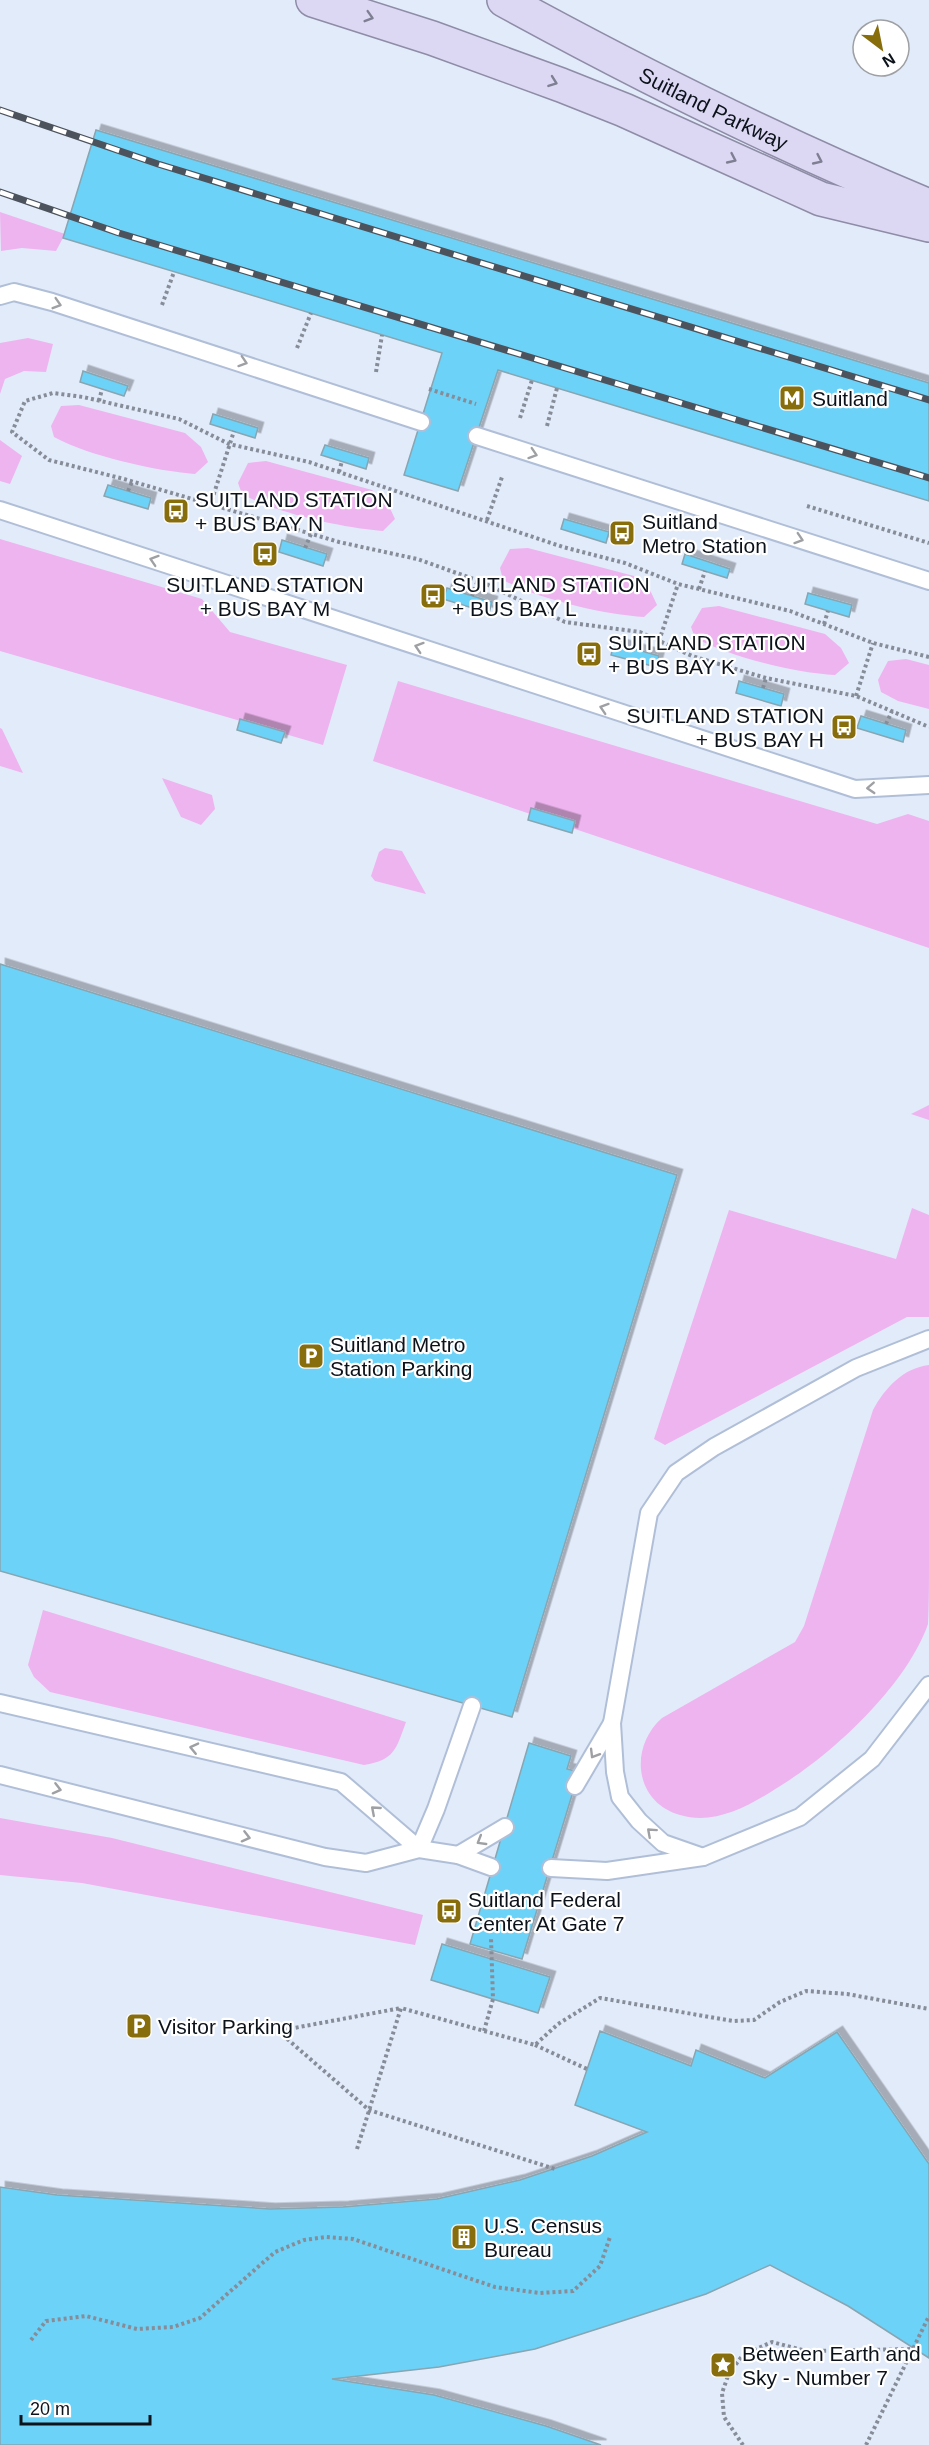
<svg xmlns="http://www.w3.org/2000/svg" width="929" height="2445" viewBox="0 0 929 2445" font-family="Arial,sans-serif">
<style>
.green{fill:#eeb4ef}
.building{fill:#6dd2f7;stroke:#88a5b2;stroke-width:1.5;filter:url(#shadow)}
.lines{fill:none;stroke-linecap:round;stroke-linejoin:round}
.service-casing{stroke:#b0bfd7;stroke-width:20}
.trunk-casing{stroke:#8e8ca6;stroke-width:36}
.path{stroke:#868d99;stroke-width:4;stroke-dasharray:3 3;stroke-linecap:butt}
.service{stroke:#fff;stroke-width:16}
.trunk{stroke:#dcd8f4;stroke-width:33}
.rail-casing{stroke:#4c535d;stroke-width:7}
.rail{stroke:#fff;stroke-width:4.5;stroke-dasharray:14;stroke-linecap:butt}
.oneway{stroke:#7e7f92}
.oneway2{stroke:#9ea0a3}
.labels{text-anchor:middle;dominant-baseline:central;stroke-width:4.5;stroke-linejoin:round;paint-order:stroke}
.street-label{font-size:21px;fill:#0c121a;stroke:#fff}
.poi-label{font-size:21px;fill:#0c121a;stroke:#fff;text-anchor:start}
</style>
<defs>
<filter id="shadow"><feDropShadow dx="5.5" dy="-5.5" stdDeviation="0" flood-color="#0004"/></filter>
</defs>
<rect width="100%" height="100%" fill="#e2ebfa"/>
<g class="green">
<path d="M0 212 65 234 56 251 22 248 1 251Z"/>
<path d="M28 338 53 344 46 372 24 371 5 379 0 394V343Z"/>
<path d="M79 405 185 433 201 447 208 462 195 474C156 471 89 456 54 437L51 426 61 406Z"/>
<path d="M0 440 22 456 10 484 0 481Z"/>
<path d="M266 461 372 490 388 504 395 519 383 531C343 528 276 513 242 494L238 483 248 463Z"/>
<path d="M0 539 202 599 230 632 347 665 323 745 0 651Z"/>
<path d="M528 548 634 576 650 590 657 605 644 617C605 615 538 599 503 580L500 568 510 549Z"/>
<path d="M719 606 825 634 841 648 849 663 835 675C796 673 730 657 695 638L691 627 702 608Z"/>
<path d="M906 659 929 665V709L898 701 881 692 878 680 888 661Z"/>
<path d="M398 681 877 824 908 814 929 821V948L373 761Z"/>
<path d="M0 728 2 729 23 773 0 766Z"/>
<path d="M162 778 212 795 215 809 201 825 181 817Z"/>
<path d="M385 848 402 851 426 894 375 881 371 876 379 852Z"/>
<path d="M929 1105V1120L911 1114Z"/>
<path d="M912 1208 929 1215V1317H907L665 1445 654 1439 729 1210 896 1259Z"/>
<path d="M929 1365C929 1430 929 1495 929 1561 929 1579 929 1606 928 1624 908 1682 839 1748 788 1781 757 1801 718 1827 680 1815 634 1802 629 1747 662 1718L795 1642 804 1626 873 1410C885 1388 903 1368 929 1365Z"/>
<path d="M43 1610 406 1722C396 1749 395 1760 364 1765L50 1692 34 1677 28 1665Z"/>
<path d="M0 1818 112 1838 423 1915 415 1945 82 1883 0 1875Z"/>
</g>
<g class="building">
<path d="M96 130 929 383V501L498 370 458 491 404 475 442 353 63 238Z"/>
<path d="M83 371 128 386 124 396 80 382Z"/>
<path d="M213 414 258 428 255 438 210 424Z"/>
<path d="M325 445 369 458 366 469 321 455Z"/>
<path d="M108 485 151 498 148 509 104 496Z"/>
<path d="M564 519 609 532 606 543 561 529Z"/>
<path d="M282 540 327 554 323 566 279 552Z"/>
<path d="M685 554 730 569 727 578 682 564Z"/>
<path d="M447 588 492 602 489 613 443 599Z"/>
<path d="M808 593 852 605 849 617 805 604Z"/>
<path d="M614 643 659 656 656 667 611 655Z"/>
<path d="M739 681 784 694 781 706 736 693Z"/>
<path d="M861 716 906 730 903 742 857 728Z"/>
<path d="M240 719 285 732 281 743 237 730Z"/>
<path d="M531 808 575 821 572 833 528 820Z"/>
<path d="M0 964 677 1175 512 1717 0 1571Z"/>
<path d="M529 1743 571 1756 567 1769 579 1772 522 1959 470 1944Z"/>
<path d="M442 1944 550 1977 538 2013 431 1980Z"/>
<path d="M600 2031 691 2066 696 2050 765 2078 837 2032 929 2164V2358L848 2306 770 2265 706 2294 535 2349 439 2367 332 2379 434 2395 546 2426 601 2445H0V2187L57 2195 270 2209 343 2207 437 2199 520 2180 592 2156 647 2132 575 2105Z"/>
</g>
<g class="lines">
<g class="service-casing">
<g id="service">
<path d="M0 296 14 292 52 302 421 422"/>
<path d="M477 436 929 581"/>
<path d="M0 510 855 789 929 785"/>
<path d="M0 1703 341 1782 419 1849"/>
<path d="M0 1775 325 1857 366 1863 419 1849 458 1855 491 1867"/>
<path d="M575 1786 612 1723"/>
<path d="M419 1849 436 1809 472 1706"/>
<path d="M458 1855 505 1827"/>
<path d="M703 1857 663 1843 639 1821 620 1797 615 1772 612 1723 649 1513 676 1473 714 1447 856 1368 929 1339"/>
<path d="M551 1868 607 1871 703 1857 800 1817 872 1759 929 1685"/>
</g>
</g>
<g class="trunk-casing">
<g id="trunk">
<path d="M313 0 432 38 561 85 624 110 821 199 929 225"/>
<path id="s1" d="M504 0C643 76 783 146 929 206"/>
</g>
</g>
<g class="path">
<path d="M162 305 174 272"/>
<path d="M297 348 311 313"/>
<path d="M376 372 382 335"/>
<path d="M429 389 476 404"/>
<path d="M99 401 102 389"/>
<path d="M520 418 532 380"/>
<path d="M547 426 557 388"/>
<path d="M339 472 342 461"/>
<path d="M128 491 132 482"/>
<path d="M210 506 234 431"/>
<path d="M807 506 929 543"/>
<path d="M487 520 502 477"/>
<path d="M305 548 311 534"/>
<path d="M699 589 705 571"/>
<path d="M472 596 478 580"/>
<path d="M824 624 828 611"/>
<path d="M659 641 678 584"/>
<path d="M634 649 640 632"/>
<path d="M929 657 873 643 790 611 678 584 625 563 563 547 309 462 229 444 179 419 83 397 53 393 25 401 12 432 49 460 124 479 339 542 417 559 482 582 565 622 640 632 692 656 766 678 856 696 929 727"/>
<path d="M763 688 766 678"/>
<path d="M856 696 873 643"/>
<path d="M886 724 892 711"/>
<path d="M278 2031 369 2110 555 2169"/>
<path d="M278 2031 401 2008"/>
<path d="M484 2031 493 1999 491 1938"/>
<path d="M535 2045 587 2069"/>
<path d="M357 2149 401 2008 535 2045 558 2024 600 1998 733 2021 754 2020 780 2002 806 1991 847 1994 929 2009"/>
<path d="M31 2340 46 2321 86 2316 137 2329 173 2327 200 2318 275 2252 304 2240 326 2237 353 2239 495 2287 540 2293 573 2291 600 2266 610 2237"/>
<path d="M743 2445 724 2417 722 2393 729 2373 743 2355 772 2342 806 2351 915 2349"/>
<path d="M866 2445 929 2316"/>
</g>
<use href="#service" class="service"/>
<use href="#trunk" class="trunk"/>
<g class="rail-casing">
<g id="rail">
<path d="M0 110 158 164 929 400"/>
<path d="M0 192 119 233 929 478"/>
</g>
</g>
<use href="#rail" class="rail"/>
</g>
<defs><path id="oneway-chevron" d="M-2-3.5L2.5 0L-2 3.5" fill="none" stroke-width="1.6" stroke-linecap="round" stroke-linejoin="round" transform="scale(1.5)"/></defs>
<g class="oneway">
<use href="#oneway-chevron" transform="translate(369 17) rotate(17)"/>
<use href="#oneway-chevron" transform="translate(553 82) rotate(20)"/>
<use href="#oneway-chevron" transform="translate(732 159) rotate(25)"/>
<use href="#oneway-chevron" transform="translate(818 160) rotate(25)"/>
</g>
<g class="oneway2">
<use href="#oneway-chevron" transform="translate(57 304) rotate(17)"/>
<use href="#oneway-chevron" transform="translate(243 362) rotate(18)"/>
<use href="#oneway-chevron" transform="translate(533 454) rotate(18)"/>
<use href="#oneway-chevron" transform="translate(799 539) rotate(18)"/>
<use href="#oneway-chevron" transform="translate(154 560) rotate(-162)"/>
<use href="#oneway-chevron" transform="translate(419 647) rotate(-162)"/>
<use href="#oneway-chevron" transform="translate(604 708) rotate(-162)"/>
<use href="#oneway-chevron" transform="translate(871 788) rotate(177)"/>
<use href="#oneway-chevron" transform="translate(194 1748) rotate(-167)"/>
<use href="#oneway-chevron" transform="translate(594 1754) rotate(121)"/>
<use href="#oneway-chevron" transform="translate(57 1789) rotate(14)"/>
<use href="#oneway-chevron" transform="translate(375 1810) rotate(-139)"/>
<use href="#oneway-chevron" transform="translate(651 1832) rotate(-138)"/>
<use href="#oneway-chevron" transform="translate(246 1837) rotate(14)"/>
<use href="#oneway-chevron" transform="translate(481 1841) rotate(149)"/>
</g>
<defs>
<g id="metro-square" transform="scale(1.35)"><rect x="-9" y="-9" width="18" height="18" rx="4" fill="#886d0d" stroke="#fff"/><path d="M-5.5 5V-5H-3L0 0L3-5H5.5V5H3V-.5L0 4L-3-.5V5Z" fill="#fff"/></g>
<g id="bus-square" transform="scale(1.35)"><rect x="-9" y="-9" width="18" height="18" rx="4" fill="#886d0d" stroke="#fff"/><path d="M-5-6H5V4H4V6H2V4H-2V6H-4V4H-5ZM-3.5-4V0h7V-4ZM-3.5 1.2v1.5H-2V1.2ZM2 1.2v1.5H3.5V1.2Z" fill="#fff"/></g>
<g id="parking-square" transform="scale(1.35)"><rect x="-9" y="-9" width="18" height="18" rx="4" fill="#886d0d" stroke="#fff"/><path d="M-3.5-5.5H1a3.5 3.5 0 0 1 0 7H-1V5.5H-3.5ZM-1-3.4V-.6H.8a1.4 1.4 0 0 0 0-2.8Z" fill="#fff"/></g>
<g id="building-square" transform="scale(1.35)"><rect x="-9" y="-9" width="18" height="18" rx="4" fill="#886d0d" stroke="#fff"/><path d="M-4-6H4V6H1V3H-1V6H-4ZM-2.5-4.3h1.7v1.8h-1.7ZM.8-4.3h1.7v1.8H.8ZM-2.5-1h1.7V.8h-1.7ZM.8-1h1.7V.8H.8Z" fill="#fff"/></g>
<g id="sight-square" transform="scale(1.35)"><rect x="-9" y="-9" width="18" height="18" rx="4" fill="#886d0d" stroke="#fff"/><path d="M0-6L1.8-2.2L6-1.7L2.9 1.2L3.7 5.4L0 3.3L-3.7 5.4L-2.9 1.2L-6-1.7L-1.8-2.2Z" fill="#fff"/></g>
</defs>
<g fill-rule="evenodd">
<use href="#metro-square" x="792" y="398"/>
<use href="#bus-square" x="176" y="511"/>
<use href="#bus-square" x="622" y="533"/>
<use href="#bus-square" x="265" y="554"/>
<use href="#bus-square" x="433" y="596"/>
<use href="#bus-square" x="589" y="654"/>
<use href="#bus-square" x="844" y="727"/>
<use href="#parking-square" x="311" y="1356"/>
<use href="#bus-square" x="449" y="1911"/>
<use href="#parking-square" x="139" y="2026"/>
<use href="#building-square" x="464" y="2237"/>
<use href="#sight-square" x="723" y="2365"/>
</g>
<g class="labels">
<g class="street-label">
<text stroke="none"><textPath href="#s1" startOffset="236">Suitland Parkway</textPath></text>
</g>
<g class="poi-label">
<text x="812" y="398">Suitland</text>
<text x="195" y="499">SUITLAND STATION<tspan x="195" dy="24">+ BUS BAY N</tspan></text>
<text x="642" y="521">Suitland<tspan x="642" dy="24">Metro Station</tspan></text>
<text x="265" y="584" text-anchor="middle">SUITLAND STATION<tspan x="265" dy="24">+ BUS BAY M</tspan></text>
<text x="452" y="584">SUITLAND STATION<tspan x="452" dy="24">+ BUS BAY L</tspan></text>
<text x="608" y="642">SUITLAND STATION<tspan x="608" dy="24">+ BUS BAY K</tspan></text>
<text x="824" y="715" text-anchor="end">SUITLAND STATION<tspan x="824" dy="24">+ BUS BAY H</tspan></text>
<text x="330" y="1344">Suitland Metro<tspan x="330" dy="24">Station Parking</tspan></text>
<text x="468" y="1899">Suitland Federal<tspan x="468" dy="24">Center At Gate 7</tspan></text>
<text x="158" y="2026">Visitor Parking</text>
<text x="484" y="2225">U.S. Census<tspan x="484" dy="24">Bureau</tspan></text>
<text x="742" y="2353">Between Earth and<tspan x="742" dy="24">Sky - Number 7</tspan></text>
</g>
</g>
<g transform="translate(881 48) rotate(148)"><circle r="28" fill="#ffffff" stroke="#9ea0a3" stroke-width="1.5"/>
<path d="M0-4.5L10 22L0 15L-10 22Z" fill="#886d0d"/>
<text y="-9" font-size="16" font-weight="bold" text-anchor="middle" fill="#0c121a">N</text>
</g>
<path d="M21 2415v9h129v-9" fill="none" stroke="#0c121a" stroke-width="3"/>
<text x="30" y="2415" font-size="18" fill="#0c121a" stroke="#ffffff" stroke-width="4.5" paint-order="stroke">20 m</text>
</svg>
